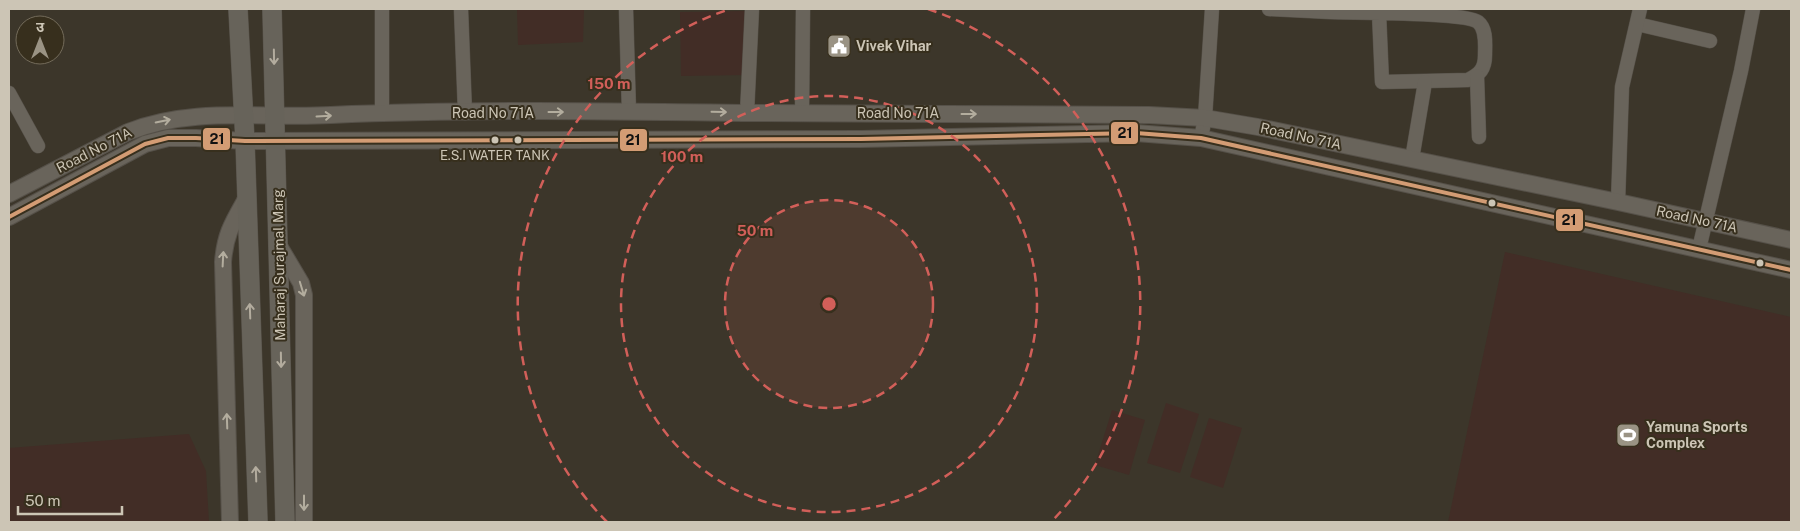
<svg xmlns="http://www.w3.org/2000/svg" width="1800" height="531" viewBox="0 0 1800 531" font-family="'Public Sans','Noto Sans Devanagari',sans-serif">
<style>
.green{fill:#422d26}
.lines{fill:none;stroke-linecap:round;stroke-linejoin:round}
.minor-casing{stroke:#565149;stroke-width:15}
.tertiary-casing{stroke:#565149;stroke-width:18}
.secondary-casing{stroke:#565149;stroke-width:20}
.minor{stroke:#69645b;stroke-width:14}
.tertiary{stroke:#69645b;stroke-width:16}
.secondary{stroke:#67635a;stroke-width:19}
.bus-1-casing{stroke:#372f1d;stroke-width:8}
.bus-1{stroke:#d39c74;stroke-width:4}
.oneway{stroke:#b3ac9e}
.oneway2{stroke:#b3ad9e}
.ring{fill:none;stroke:#d25f59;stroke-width:2.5;stroke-dasharray:9 6}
.bus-dot{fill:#ccc5b5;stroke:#372f1d;stroke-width:2}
.labels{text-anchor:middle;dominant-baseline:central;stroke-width:4;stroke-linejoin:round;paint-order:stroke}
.bus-label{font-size:13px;fill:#ccc5b5;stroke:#372f1d}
.poi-label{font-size:14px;font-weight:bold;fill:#ccc5b5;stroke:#372f1d;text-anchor:start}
.street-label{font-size:14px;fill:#ccc5b5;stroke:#372f1d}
.centre{fill:#d25f59;stroke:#372f1d;stroke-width:2.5}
.ring-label{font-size:15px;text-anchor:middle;font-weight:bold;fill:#d25f59;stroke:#372f1d;stroke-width:4;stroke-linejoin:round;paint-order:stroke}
.line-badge{stroke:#372f1d;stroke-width:2}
.pale-badge-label{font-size:14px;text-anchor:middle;font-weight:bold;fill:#111}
</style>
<rect width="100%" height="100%" fill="#3c362a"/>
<g class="green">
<path d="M517 9H584L583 42 518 45Z"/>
<path d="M746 11 747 75 681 76 680 12Z"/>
<path d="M1505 252 1791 317V522H1448Z"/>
<path d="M1166 403 1199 414 1180 473 1147 463Z"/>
<path d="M1112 410 1145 420 1129 475 1095 465Z"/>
<path d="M1209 418 1242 428 1223 488 1190 477Z"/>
<path d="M189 434 206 471 209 522H9V448Z"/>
</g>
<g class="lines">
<g class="minor-casing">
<g id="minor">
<path d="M382 9V113"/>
<path d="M461 9 465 113"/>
<path d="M626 9 629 112"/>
<path d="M1269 9C1290 10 1310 11 1330 12 1354 13 1465 12 1478 22 1487 29 1485 45 1485 55 1485 69 1480 74 1468 80L1382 82 1379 13V9"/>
<path d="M1637 24 1710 41"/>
<path d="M1477 76 1479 137"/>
<path d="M9 93 38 146"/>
<path d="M747 113 752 9"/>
<path d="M802 113 803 9"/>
<path d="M1201 138 1205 118 1212 9"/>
<path d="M1412 159 1425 82"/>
<path d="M1618 202 1622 87 1640 9"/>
<path d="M1699 249 1741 71 1753 9"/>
</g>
</g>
<g class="tertiary-casing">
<g id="tertiary">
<path d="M9 194 128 132C192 106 263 119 331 115 468 109 606 111 743 113 878 114 1014 114 1149 115L1205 118 1258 127 1618 202 1791 240"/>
<path d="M9 217 145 144 168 138H196L245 141 861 139 1136 133 1201 138 1791 270"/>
<path d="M279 246 301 283 304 295V522"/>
<path d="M230 522 223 262C225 234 233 222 246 199"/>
</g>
</g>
<g class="secondary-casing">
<g id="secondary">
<path d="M238 9 245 141 258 522"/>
<path d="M272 9 285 522"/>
</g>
</g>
<use href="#minor" class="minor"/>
<use href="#tertiary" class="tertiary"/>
<use href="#secondary" class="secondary"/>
<g class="bus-1-casing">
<path id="bus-1" d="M9 217 145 144 168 138H196L245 141 861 139 1136 133 1201 138 1791 270"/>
</g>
<use href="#bus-1" class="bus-1"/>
</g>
<defs><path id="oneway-shaft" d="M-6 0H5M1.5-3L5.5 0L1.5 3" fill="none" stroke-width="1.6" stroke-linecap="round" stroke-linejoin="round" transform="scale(1.25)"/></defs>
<g class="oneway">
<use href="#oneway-shaft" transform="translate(274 57) rotate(89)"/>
<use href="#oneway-shaft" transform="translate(250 311) rotate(-92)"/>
<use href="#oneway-shaft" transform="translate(281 360) rotate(89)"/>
<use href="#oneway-shaft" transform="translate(256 474) rotate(-92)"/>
</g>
<g class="oneway2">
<use href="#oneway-shaft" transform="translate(556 112)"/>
<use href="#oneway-shaft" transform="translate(719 112) rotate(1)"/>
<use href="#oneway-shaft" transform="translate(969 114)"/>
<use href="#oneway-shaft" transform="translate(324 116) rotate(-3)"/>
<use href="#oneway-shaft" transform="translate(163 121) rotate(-11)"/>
<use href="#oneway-shaft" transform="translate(223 259) rotate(-87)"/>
<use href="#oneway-shaft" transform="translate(302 289) rotate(73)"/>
<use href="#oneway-shaft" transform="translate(227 421) rotate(-92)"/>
<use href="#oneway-shaft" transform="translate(304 503) rotate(90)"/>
</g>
<circle cx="829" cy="304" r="104" fill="#d25f59" fill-opacity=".12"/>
<g class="ring">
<circle cx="829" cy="304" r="104"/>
<circle cx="829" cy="304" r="208"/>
<path d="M607 522A311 311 0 0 1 730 9M928 9A311 311 0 0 1 1051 522"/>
</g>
<defs>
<g id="civic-square" transform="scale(1.25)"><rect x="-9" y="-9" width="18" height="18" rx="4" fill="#9a9384" stroke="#372f1d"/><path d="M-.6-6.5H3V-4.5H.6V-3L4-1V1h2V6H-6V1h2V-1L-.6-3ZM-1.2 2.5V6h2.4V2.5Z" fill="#fff"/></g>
<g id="stadium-square" transform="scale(1.25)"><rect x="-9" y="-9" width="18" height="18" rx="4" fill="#9a9384" stroke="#372f1d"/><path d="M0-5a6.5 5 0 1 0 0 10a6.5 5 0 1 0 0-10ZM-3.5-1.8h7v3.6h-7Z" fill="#fff"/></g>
</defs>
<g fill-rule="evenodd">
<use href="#civic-square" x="839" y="46"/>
<use href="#stadium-square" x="1628" y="435"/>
</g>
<g class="bus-dot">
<circle cx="495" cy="140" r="4.5"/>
<circle cx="518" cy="140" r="4.5"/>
<circle cx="1492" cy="203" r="4.5"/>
<circle cx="1760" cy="263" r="4.5"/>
</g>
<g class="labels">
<g class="bus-label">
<text x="495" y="155">E.S.I WATER TANK</text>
</g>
<g class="poi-label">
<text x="856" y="46">Vivek Vihar</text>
<text x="1646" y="427">Yamuna Sports<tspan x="1646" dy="16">Complex</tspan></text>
</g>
<g class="street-label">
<text x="493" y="113">Road No 71A</text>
<text x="898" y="113">Road No 71A</text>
<text transform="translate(1301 136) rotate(12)">Road No 71A</text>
<text transform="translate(94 150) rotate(-27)">Road No 71A</text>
<text transform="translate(1697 219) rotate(12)">Road No 71A</text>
<text transform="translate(279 265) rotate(-91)">Maharaj Surajmal Marg</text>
</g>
</g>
<circle cx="829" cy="304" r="8" class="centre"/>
<g class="ring-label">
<text x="609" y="89">150 m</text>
<text x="682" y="162">100 m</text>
<text x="755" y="236">50 m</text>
</g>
<g class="line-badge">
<rect x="1110" y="121" width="29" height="24" rx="5" fill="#d39c74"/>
<rect x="202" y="127" width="29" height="24" rx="5" fill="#d39c74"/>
<rect x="619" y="128" width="29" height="24" rx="5" fill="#d39c74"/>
<rect x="1555" y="208" width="29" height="24" rx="5" fill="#d39c74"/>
</g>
<g class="pale-badge-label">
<text x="1125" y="138">21</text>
<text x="217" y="144">21</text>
<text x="633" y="145">21</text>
<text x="1569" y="225">21</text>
</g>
<rect width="1800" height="531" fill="none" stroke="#ccc5b5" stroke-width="20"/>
<g transform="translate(40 40)"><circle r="24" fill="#372f1d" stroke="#736b5a"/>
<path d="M0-4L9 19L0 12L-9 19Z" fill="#9a9384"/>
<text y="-8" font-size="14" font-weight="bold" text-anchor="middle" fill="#ccc5b5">उ</text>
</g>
<path d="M18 506v8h104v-8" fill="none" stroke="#ccc5b5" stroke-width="2.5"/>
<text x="25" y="506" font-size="15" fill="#ccc5b5" stroke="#372f1d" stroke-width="4" paint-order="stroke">50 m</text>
</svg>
